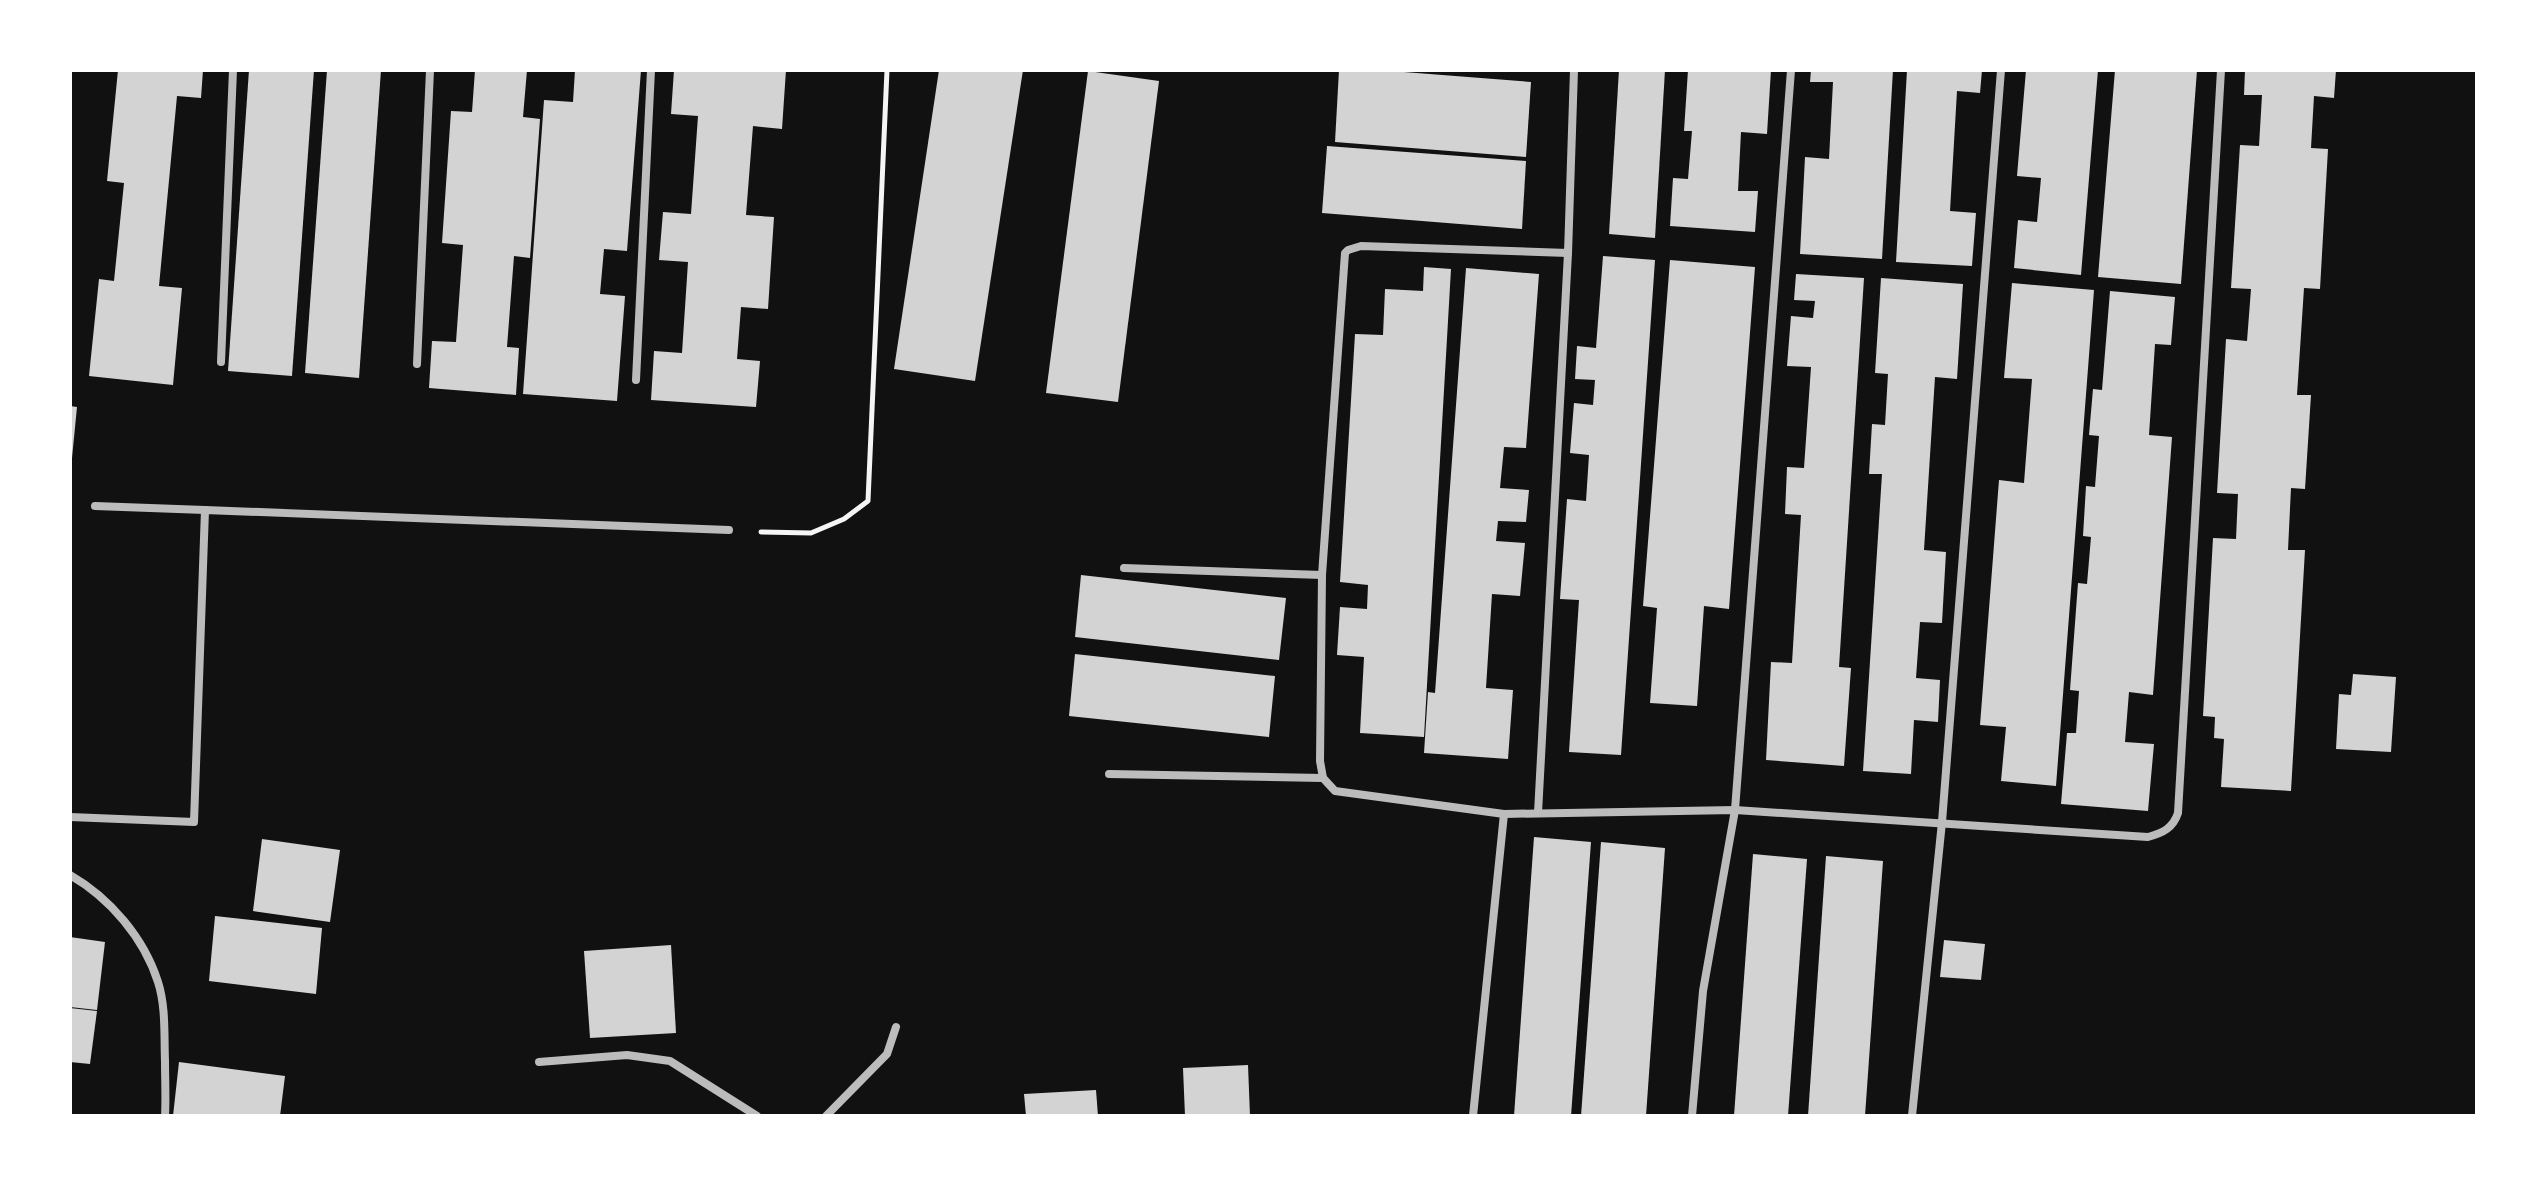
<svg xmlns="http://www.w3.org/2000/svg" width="2547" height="1186" viewBox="0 0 2547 1186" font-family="'PT Serif',serif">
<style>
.building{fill:#d3d3d3}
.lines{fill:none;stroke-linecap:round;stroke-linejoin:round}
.path{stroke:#f5f5f5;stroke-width:5}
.minor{stroke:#bcbcbc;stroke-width:8}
</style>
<rect width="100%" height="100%" fill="#111"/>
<g class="building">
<path d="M118 70H203L201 98 177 96 159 286 182 288 173 385 89 376 99 279 114 281 124 183 107 181Z"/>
<path d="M249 70H314L292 376 228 371Z"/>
<path d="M327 70H381L359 378 305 373Z"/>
<path d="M475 70H527L523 117 540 119 530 258 514 256 507 347 519 348 516 395 429 388 432 341 456 342 463 245 442 243 451 111 472 112Z"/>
<path d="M575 70H641L627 251 604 249 600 294 625 296 617 401 523 394 544 100 573 102Z"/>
<path d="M674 70H786L782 129 753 126 746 215 774 217 768 309 741 307 737 359 760 361 756 407 651 400 654 351 682 353 688 262 659 260 663 212 691 214 698 116 671 114Z"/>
<path d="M939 70H1023L975 381 894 369Z"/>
<path d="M1339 70H1378L1531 82 1526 157 1335 142Z"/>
<path d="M1619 70H1665L1655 238 1609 234Z"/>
<path d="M1688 70H1771L1767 134 1741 132 1738 191H1758L1755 232 1670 226 1673 178 1688 179 1692 131H1684Z"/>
<path d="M1811 70H1893L1882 259 1800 254 1805 157 1829 159 1833 82H1810Z"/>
<path d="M1907 70H1982L1980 93 1957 91 1950 211 1976 213 1972 266 1896 262Z"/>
<path d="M2026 70H2098L2081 275 2014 268 2018 220 2037 222 2041 178 2017 176Z"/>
<path d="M2115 70H2197L2181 284 2098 277Z"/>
<path d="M2245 70H2336L2334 98 2314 96 2311 148 2328 149 2320 289 2304 288 2297 395H2311L2305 489 2291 488 2288 550H2305L2291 791 2221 787 2224 739 2214 738 2215 717 2203 716 2213 538 2236 539 2238 494 2217 493 2226 339 2247 341 2251 289 2231 288 2240 145 2259 146 2262 95H2244Z"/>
<path d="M1088 71 1159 81 1118 402 1046 393Z"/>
<path d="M1327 146 1526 161 1522 229 1322 213Z"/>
<path d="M1603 256 1655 260 1621 755 1569 752 1579 600 1560 599 1567 499 1586 501 1589 455 1570 453 1574 403 1593 405 1595 380 1575 379 1577 346 1596 348Z"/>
<path d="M1670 260 1755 267 1729 609 1704 606 1697 706 1650 703 1657 608 1643 606Z"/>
<path d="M1424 267 1451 269 1424 737 1360 733 1364 657 1337 655 1340 607 1367 609 1368 585 1340 582 1355 334 1383 335 1385 289 1423 291Z"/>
<path d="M1466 268 1539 274 1526 448 1504 447 1500 488 1529 490 1526 522 1498 521 1496 541 1525 543 1520 596 1492 594 1486 688 1513 690 1508 759 1424 753 1428 692 1435 693Z"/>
<path d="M1796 274 1864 278 1839 667 1851 668 1844 766 1766 760 1771 662 1792 663 1801 515 1785 514 1787 467 1804 468 1811 367 1787 366 1791 316 1813 318 1815 301 1794 300Z"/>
<path d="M1881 278 1963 284 1957 379 1935 377 1924 550 1946 552 1942 623 1920 622 1916 678 1940 680 1938 722 1914 720 1911 774 1863 771 1882 474H1869L1872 424 1885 425 1888 374 1875 373Z"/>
<path d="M2012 283 2094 290 2056 786 2001 781 2006 727 1980 725 1999 480 2024 483 2032 379 2004 378Z"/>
<path d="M2110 291 2175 297 2171 345 2155 344 2149 435 2172 437 2153 695 2129 692 2125 742 2154 744 2148 811 2061 804 2067 733H2076L2079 691 2070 690 2078 583 2087 584 2091 537 2083 536 2086 486 2095 487 2099 436 2089 435 2093 389 2102 390Z"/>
<path d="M70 406 77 407 72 458H70Z"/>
<path d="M1081 575 1286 598 1279 660 1075 637Z"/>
<path d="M1075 654 1275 676 1269 737 1069 716Z"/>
<path d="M2353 674 2396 677 2391 752 2336 749 2339 694 2351 695Z"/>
<path d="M1534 837 1591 842 1571 1116H1514Z"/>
<path d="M262 839 340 850 330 922 253 911Z"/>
<path d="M1601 842 1665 848 1646 1116H1581Z"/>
<path d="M1753 854 1807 859 1788 1116H1734Z"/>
<path d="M1826 856 1883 861 1865 1116H1808Z"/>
<path d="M215 916 322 928 316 994 209 981Z"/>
<path d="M70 937 105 942 97 1010 70 1007Z"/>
<path d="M1944 940 1985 944 1981 980 1940 977Z"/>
<path d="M671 945 676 1033 590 1038 584 951Z"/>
<path d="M70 1008 97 1011 90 1064 70 1062Z"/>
<path d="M179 1062 285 1076 280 1116H173Z"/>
<path d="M1248 1065 1250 1116H1185L1183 1068Z"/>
<path d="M1096 1090 1098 1116H1026L1024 1094Z"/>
</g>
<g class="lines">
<path class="path" d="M761 532 811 533 844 519 868 501 887 70"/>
<g class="minor">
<path d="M1574 70 1568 253 1361 246 1348 250 1345 253 1322 575 1320 761 1323 778 1335 791 1504 814 1735 810 2148 837C2163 833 2173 828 2178 813L2221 70"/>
<path d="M221 362 233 70"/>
<path d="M417 364 430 70"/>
<path d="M636 380 651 70"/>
<path d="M95 506 205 510"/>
<path d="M1124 568 1322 575"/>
<path d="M1109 774 1323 778"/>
<path d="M1538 813 1568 253"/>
<path d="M70 817 194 822 205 510 729 530"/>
<path d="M70 875C110 898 144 938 158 982 166 1007 164 1035 165 1061 165 1079 166 1098 165 1116"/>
<path d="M539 1062 627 1055 670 1061 757 1116"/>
<path d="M826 1116 887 1054 896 1027"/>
<path d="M1473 1116 1504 814"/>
<path d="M1692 1116 1703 991 1735 810 1791 70"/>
<path d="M1912 1116 1942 822 2001 70"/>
</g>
</g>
<rect width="2547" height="1186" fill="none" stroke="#ffffff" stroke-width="144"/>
</svg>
